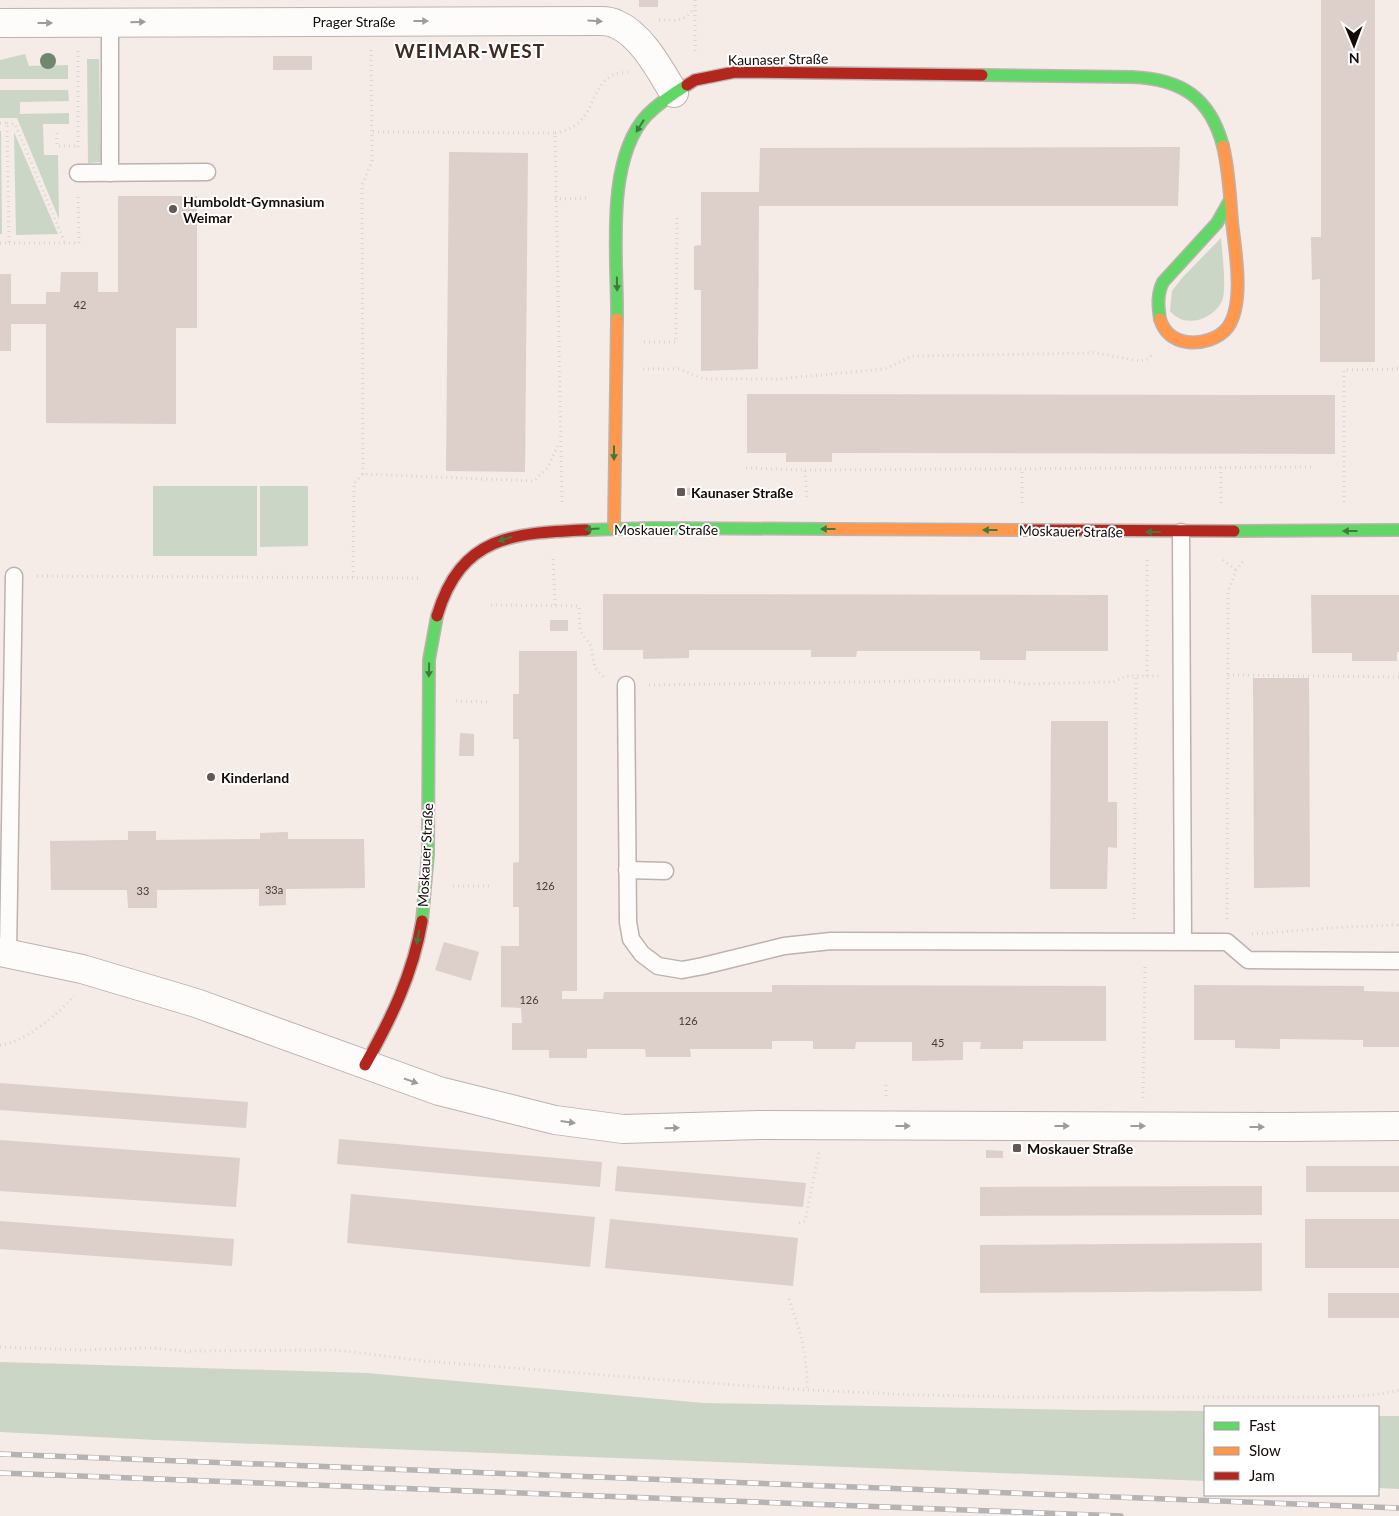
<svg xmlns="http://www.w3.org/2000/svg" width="1399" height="1516" viewBox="0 0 1399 1516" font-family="Lato,sans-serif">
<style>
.green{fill:#ccd6c6}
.building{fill:#ddcfca}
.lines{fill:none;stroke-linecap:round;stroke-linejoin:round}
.lane-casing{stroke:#bcb2ae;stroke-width:19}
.street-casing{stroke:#bcb2ae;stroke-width:30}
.fast-casing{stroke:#bcb2ae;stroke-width:14}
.slow-casing{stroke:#bcb2ae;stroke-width:14}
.jam-casing{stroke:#bcb2ae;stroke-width:14}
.path{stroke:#d9d6d4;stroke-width:3;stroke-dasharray:1 4;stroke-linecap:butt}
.lane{stroke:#fefcfb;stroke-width:16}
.street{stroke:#fefcfb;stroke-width:28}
.fast{stroke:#63d668;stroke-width:11}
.slow{stroke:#ff974d;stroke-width:11}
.jam{stroke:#b3261e;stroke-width:11}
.rail-casing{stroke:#b6b3b2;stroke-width:5.5}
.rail{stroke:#fff;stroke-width:4;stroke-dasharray:11;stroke-linecap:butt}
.tree{fill:#6e876d}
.oneway{fill:#a09b99}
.oneway2{fill:#3f7a3c}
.poi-dot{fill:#625855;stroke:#fff;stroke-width:2}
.labels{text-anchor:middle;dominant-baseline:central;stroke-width:4;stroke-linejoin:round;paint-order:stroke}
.number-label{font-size:11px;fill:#463a37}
.street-label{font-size:14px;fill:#130906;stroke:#fff}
.poi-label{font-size:14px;font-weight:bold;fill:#130906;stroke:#fff;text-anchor:start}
.district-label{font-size:19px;font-weight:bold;letter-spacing:1px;fill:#402920;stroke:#fff}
</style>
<rect width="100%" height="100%" fill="#f5ebe7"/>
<g class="green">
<path d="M25 54 29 66 68 65V79H0V60Z"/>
<path d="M87 59H99L101 162 88 163Z"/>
<path d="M0 90H68L69 101 20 102V114L69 113V124H43L44 155H58L59 219 17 118H0Z"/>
<path d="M0 131H1L2 234H0Z"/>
<path d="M14 132 58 234 16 235Z"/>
<path d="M1221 238C1222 252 1227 290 1222 301 1218 310 1207 318 1198 320 1186 322 1178 320 1170 311L1172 291 1182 278Z"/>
<rect x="153" y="486" width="104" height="70"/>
<path d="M260 486H308V546L260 547Z"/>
<path d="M0 1362 367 1373 704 1403 1081 1410 1205 1411V1481L156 1440 0 1432Z"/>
<path d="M1378 1416H1399V1489L1378 1488Z"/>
</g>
<g class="building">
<rect x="639" y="0" width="19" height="7"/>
<path d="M1321 0H1375V362H1320V279L1312 280 1311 237H1321Z"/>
<rect x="273" y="56" width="39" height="14"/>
<path d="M1180 147 1178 206H759L758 369 701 371V290H694V246L701 245V192H759L760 148Z"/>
<path d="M449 152 528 153 525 472 446 471Z"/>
<path d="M118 196H197V328H176V424L46 423V324H11V351H0V274H11V304H46V292H60L61 272H98V292H118Z"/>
<path d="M747 394 1335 395V454L832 453V462H786V453H747Z"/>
<path d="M703 487V495H685V488Z"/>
<path d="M603 594 1108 595V651H1026V660H980V651H857L856 657H811V650H689V658L643 659V650H603Z"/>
<path d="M1311 595H1399V652H1397V661H1352V653H1312Z"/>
<rect x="550" y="620" width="18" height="11"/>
<path d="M519 651H577V991H562V999H603L604 992H772V985L1106 986V1041H1023V1049H980L981 1042H963V1060L912 1061V1042H856L855 1049H813V1041H772V1049H690L691 1057H646L645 1049H587V1058H549V1050H512V1023H522L521 1008 501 1007V946H519V907H513V863L519 862V739H513V694H519Z"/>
<path d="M1253 678H1309L1310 887 1254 888Z"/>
<path d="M1051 721H1108V802H1117V848L1108 847 1107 889H1050Z"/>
<path d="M460 733 474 734V756H459Z"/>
<path d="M128 831H156V840L260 839V833L288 832V839H364L365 888 286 889V905L259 906V889L157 890V908H128L127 890H51L50 841 128 840Z"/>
<path d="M444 942 479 952 471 981 435 970Z"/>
<path d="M1194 985 1364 986V991L1399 992V1047H1363V1040L1280 1039V1049L1235 1048V1040H1194Z"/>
<path d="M0 1083 248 1102 246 1128 0 1110Z"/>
<path d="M339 1139 602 1162 600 1187 337 1164Z"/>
<path d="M0 1140 240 1158 236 1207 0 1191Z"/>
<path d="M986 1150 1003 1151V1158H986Z"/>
<path d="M617 1166 806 1183 803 1207 615 1191Z"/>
<rect x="1306" y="1166" width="93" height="26"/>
<path d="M1262 1186V1215L980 1216V1187Z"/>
<path d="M351 1194 595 1217 590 1267 347 1243Z"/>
<path d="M610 1219 798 1238 793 1286 605 1268Z"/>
<rect x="1305" y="1219" width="94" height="49"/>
<path d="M0 1221 234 1239 232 1266 0 1249Z"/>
<path d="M1262 1243V1291L980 1293V1245Z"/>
<rect x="1328" y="1293" width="71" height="25"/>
</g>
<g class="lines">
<g class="lane-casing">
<g id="lane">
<path d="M78 173 207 172"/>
<path d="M110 173V22"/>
<path d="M1181 532 1183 941"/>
<path d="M626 685 628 922 631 939 642 954 658 966 682 970 703 966 784 946 831 941 1227 942 1248 960 1399 961"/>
<path d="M627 870 665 871"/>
<path d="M8 953 14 576"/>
</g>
</g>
<g class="street-casing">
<g id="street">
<path d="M0 23 601 21C606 21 612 22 616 24 642 35 660 70 674 93"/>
<path d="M0 952 82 969 196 1003 439 1091 555 1120 623 1129 759 1125 1284 1127 1399 1126"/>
</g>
</g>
<g class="fast-casing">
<g id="fast">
<path d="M982 75 1132 77C1181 79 1210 97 1223 146"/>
<path d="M617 319C618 260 604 161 647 115 659 103 674 93 687 85"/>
<path d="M1160 319C1158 306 1157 294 1163 282L1217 223 1230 200"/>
<path d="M586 530 653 528 828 529"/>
<path d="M1234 531 1399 530"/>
<path d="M422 921 428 854 429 660 437 616"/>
</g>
</g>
<g class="slow-casing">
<g id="slow">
<path d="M1160 319C1164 332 1173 340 1187 342 1201 344 1219 339 1228 327 1245 303 1235 249 1232 222 1230 196 1229 171 1223 146"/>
<path d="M614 528 617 319"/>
<path d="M828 529 1025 530"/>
</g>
</g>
<g class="jam-casing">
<g id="jam">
<path d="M687 85 695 80 735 72 982 75"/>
<path d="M1025 530 1234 531"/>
<path d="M437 616C461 535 514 533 586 530"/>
<path d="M365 1065C391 1019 413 974 422 921"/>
</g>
</g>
<g class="path">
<path d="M695 0V52"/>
<path d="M659 20C676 20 685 23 694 7"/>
<path d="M78 51V150"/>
<path d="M0 123H7L9 243H0"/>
<path d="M7 123 15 124 65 243"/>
<path d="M373 132 555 133 562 502"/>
<path d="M57 133V146H78"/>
<path d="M555 133C597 126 588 87 613 75 617 73 623 73 628 72"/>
<path d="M555 199 589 198"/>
<path d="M9 243H79L78 196"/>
<path d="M644 342H676L677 218"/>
<path d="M643 369H679L705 379H778L885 369 912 356 1096 353 1140 361 1148 359 1152 355"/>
<path d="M746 468 805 470 807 501"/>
<path d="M805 470 1312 467"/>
<path d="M363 474 362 185 372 161 371 49"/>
<path d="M1344 502V370L1399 369"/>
<path d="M1022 503V469"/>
<path d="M1221 503V467"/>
<path d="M553 559 555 606"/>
<path d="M1147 560V676"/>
<path d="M1223 560 1236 570"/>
<path d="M37 576 420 578"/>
<path d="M353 577 354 483 363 474 534 481 548 467 559 443"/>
<path d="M491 605 579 606 580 631 591 646 595 668 605 678"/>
<path d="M1228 675 1399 677"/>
<path d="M649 685 925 681H1005L1025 684 1113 682 1126 676H1159"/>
<path d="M456 701 490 702"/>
<path d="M453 886H490"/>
<path d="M1134 919 1136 677"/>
<path d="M1227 919 1228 592 1236 570 1244 560"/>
<path d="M1252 934 1344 927 1399 925"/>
<path d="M0 1045C22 1044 60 1013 74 996"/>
<path d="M886 1096V1085"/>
<path d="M1143 1098 1145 965"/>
<path d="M799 1223 805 1221 819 1152"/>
<path d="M789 1299C801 1333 807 1353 807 1390"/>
<path d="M0 1347 80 1350 151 1348 187 1351 336 1350 425 1361 654 1379 807 1390 917 1395 1021 1397H1328C1352 1396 1376 1396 1399 1390"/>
</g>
<use href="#lane" class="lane"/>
<use href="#street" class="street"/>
<use href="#fast" class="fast"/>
<use href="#slow" class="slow"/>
<use href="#jam" class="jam"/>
<g class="rail-casing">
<g id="rail">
<path d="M0 1454 1399 1508"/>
<path d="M0 1473 1121 1516"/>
</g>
</g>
<use href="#rail" class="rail"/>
</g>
<circle class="tree" cx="48" cy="61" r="8"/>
<defs><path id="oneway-solid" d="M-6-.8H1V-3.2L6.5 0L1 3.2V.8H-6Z" transform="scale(1.25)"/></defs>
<g class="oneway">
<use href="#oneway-solid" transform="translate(421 21)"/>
<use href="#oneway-solid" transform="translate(595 21) rotate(3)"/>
<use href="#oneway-solid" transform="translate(138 22) rotate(-1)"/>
<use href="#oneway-solid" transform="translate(45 23)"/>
<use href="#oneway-solid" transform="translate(411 1081) rotate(19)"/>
<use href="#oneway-solid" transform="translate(568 1122) rotate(8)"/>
<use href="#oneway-solid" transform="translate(903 1126)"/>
<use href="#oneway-solid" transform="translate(1062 1126)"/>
<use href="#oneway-solid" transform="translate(1138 1126)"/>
<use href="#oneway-solid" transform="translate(1257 1127)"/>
<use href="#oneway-solid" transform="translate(672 1128) rotate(-2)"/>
</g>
<g class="oneway2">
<use href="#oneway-solid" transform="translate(640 126) rotate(122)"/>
<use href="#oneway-solid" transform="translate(617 284) rotate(89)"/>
<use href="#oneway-solid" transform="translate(614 453) rotate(90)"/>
<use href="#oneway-solid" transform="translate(592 529) rotate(177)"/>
<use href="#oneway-solid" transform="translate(828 529) rotate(-180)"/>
<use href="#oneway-solid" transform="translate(990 530) rotate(-180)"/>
<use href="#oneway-solid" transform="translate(1350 531) rotate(180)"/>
<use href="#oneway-solid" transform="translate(1153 532) rotate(180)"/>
<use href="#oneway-solid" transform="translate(505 539) rotate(163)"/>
<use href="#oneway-solid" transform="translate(429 670) rotate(91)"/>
<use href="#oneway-solid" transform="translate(418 937) rotate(101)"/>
</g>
<g class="poi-dot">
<circle cx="173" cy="209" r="5"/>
<rect x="676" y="487" width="10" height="10" rx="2.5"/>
<circle cx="211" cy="777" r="5"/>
<rect x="1012" y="1143" width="10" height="10" rx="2.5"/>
</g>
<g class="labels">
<g class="number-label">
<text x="80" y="304">42</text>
<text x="545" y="885">126</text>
<text x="274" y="889">33a</text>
<text x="143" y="890">33</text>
<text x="529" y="999">126</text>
<text x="688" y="1020">126</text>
<text x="938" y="1042">45</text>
</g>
<g class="street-label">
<text x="354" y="21">Prager Straße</text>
<text transform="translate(778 59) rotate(-1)">Kaunaser Straße</text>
<text x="666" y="529">Moskauer Straße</text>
<text transform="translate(1071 531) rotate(1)">Moskauer Straße</text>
<text transform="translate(425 855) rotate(-87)">Moskauer Straße</text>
</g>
<g class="poi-label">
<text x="183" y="201">Humboldt-Gymnasium<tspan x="183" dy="16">Weimar</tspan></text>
<text x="691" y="492">Kaunaser Straße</text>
<text x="221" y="777">Kinderland</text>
<text x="1027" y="1148">Moskauer Straße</text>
</g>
<g class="district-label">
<text x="470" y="50">WEIMAR-WEST</text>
</g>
</g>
<rect x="1204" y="1406" width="175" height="90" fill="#ffffff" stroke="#a19d9b"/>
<rect x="1214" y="1422" width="25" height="8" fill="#63d668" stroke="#a19d9b"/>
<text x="1249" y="1431" font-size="15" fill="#130906">Fast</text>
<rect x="1214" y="1447" width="25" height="8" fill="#ff974d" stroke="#a19d9b"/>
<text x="1249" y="1456" font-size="15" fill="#130906">Slow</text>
<rect x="1214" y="1472" width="25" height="8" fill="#b3261e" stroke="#a19d9b"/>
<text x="1249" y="1481" font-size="15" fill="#130906">Jam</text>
<g transform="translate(1354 45) rotate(179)" stroke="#ffffff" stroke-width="4" paint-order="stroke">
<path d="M0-4L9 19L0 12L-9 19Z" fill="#130906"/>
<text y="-8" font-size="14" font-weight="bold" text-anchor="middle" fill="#130906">N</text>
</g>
</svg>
